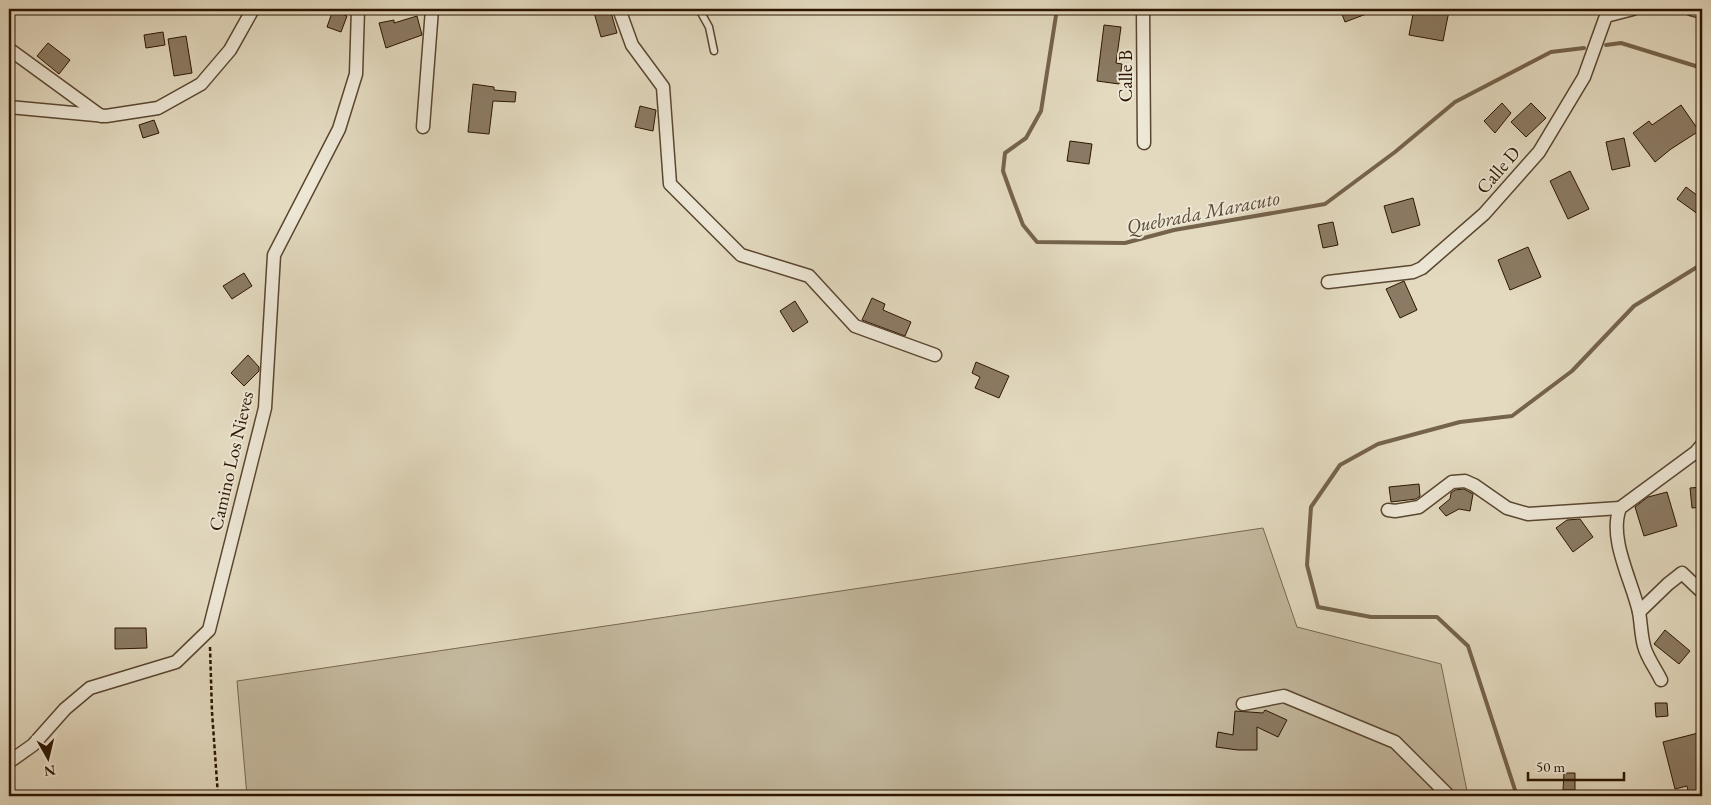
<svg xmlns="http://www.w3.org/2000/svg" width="1711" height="805" viewBox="0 0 1711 805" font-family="'EB Garamond',serif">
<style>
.green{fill:#c4b99f;stroke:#786750}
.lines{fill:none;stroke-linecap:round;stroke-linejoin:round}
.stream{stroke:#75634c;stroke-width:4}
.building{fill:#8b7b64;stroke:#2c1500}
.lane-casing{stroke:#5a4630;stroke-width:9}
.street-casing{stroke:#5a4630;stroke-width:15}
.path{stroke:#2c1500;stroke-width:2.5;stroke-dasharray:4 2.5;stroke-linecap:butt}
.lane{stroke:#ede7d6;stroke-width:6}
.street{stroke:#ede7d6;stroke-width:12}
.labels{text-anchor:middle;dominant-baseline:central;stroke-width:4;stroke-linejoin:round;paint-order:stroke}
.street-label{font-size:19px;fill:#2c1500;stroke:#ede7d6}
.water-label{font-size:20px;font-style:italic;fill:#5c4933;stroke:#ede7d6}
</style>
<rect width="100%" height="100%" fill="#e3dac0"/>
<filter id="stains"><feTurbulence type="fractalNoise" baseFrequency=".004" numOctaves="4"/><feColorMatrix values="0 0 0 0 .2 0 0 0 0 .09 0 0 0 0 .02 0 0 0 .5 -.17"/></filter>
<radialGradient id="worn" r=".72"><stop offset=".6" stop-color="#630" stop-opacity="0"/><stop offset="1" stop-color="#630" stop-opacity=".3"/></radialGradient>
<path class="green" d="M1263 528 1297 627 1441 664 1468 796H247L237 681Z"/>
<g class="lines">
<g class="stream">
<path d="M1057 9 1041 111 1026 138 1005 153 1003 171 1012 196 1023 225 1037 242 1125 243 1174 230 1325 204 1395 152 1455 102 1551 52 1584 48"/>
<path d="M1606 45 1621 43 1702 68"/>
<path d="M1517 796 1468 646 1437 617H1371L1318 607 1307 565 1311 507 1340 465 1378 444 1460 422 1512 416 1572 371 1634 306 1702 264"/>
</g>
</g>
<g class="building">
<path d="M593 9H610L617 33 601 37Z"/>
<path d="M1340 9H1377V10L1345 22Z"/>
<path d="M1414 9H1439L1449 11 1443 41 1409 35Z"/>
<path d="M333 10 347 16 341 32 327 27Z"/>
<path d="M417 16 422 35 386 48 379 23 394 20V23Z"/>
<path d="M1104 25 1121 27 1116 63 1122 64 1119 84 1097 81Z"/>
<path d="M163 32 165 45 146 48 144 35Z"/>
<path d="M186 36 192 73 174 76 168 39Z"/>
<path d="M48 43 70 60 59 74 37 56Z"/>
<path d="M473 84 494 87V90L516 92 515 102 493 101 489 134 468 132Z"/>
<path d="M1502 103 1511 113 1495 133 1484 121Z"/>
<path d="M1531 103 1546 118 1526 137 1511 122Z"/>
<path d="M1681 105 1699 131 1671 149 1655 162 1633 133 1649 121 1652 125Z"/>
<path d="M640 106 656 110 653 131 635 127Z"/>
<path d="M154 120 159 133 143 138 139 125Z"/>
<path d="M1624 138 1630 166 1612 170 1606 142Z"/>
<path d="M1070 141 1092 144 1089 164 1067 161Z"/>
<path d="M1570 171 1589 209 1568 219 1550 181Z"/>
<path d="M1686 187 1702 199V217L1677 199Z"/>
<path d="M1413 198 1420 225 1392 233 1384 206Z"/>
<path d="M1333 222 1338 245 1323 248 1318 225Z"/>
<path d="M1528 247 1541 277 1510 290 1498 260Z"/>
<path d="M244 273 252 286 232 299 223 286Z"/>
<path d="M1404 281 1417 310 1400 318 1386 289Z"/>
<path d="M872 298 885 304 883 310 911 322 905 336 862 320Z"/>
<path d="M795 301 808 322 793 332 780 311Z"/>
<path d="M248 355 259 367V371L244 386 231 373Z"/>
<path d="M976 362 1009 376 999 398 975 388 980 377 972 373Z"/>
<path d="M1419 484 1420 496 1416 499 1391 502 1389 487Z"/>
<path d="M1702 487V507L1692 508 1690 488Z"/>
<path d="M1464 489 1473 494 1470 511 1459 509 1446 516 1439 508 1450 499 1451 493 1455 490Z"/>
<path d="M1667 492 1677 526 1644 536 1635 507 1648 497Z"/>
<path d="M1580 519 1593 537 1573 552 1556 528 1567 520Z"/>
<path d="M115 628H146L147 648 115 649Z"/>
<path d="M1665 630 1690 651 1679 664 1654 644Z"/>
<path d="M1655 703H1667L1668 716 1656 717Z"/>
<path d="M1265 710 1287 720 1278 737 1257 727V750H1238L1216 747 1218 732 1233 735 1235 711 1263 713Z"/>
<path d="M1702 732V796H1694L1689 795 1687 786 1675 789 1663 742Z"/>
<path d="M1564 773H1575V790H1563Z"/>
</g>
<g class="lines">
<g class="lane-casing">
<path id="lane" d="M699 9 709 27 714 51"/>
</g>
<g class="street-casing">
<g id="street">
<path d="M619 9 632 45 663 87 670 184 741 255 809 276 855 326 935 355"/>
<path d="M1143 9 1144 143"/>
<path d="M1691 9 1702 12"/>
<path d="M9 49 101 116"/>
<path d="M9 107 106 116 158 108 201 84 230 50 253 9"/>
<path d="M423 127 432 9"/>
<path d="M1328 282 1413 272 1422 268 1484 214 1539 152 1584 77 1606 16 1633 9"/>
<path d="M1388 510 1395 511 1419 507 1452 482 1465 481 1474 485 1507 508 1528 514 1620 508"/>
<path d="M1639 612 1668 584 1682 573 1702 592"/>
<path d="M1661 680C1656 669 1647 658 1644 646 1641 635 1641 623 1639 612 1632 581 1608 538 1620 508L1696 452 1702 445"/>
<path d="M1243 704 1284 696 1395 742 1449 796"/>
<path d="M9 762 33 745 65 709 90 688 176 662 209 630 265 408 274 255 339 129 356 74 358 9"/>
</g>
</g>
<path class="path" d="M210 647 212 712 218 796"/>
<use href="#lane" class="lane"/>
<use href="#street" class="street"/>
</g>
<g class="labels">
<g class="street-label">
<text transform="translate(1125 76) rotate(-90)">Calle B</text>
<text transform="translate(1498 170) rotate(-49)">Calle D</text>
<text transform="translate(231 461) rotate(-77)">Camino Los Nieves</text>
</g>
<g class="water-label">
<text transform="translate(1203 212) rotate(-11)">Quebrada Maracuto</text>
</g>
</g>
<rect width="1711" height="805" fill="none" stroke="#e3dac0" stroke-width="30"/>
<rect x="10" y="10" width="1691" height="785" fill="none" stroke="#2c1500" stroke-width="2.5"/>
<rect x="15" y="15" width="1681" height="775" fill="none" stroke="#2c1500"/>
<g transform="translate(48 758) rotate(172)" stroke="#ede7d6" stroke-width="4" paint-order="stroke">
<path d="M0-4L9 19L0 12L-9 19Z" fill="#2c1500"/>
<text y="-8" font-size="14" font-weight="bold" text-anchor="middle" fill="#2c1500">N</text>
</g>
<path d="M1528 772v8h96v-8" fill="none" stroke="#2c1500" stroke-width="2.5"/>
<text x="1536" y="772" font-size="15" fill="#2c1500" stroke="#ede7d6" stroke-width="4" paint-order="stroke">50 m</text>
<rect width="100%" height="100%" filter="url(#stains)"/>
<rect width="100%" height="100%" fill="url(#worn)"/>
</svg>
